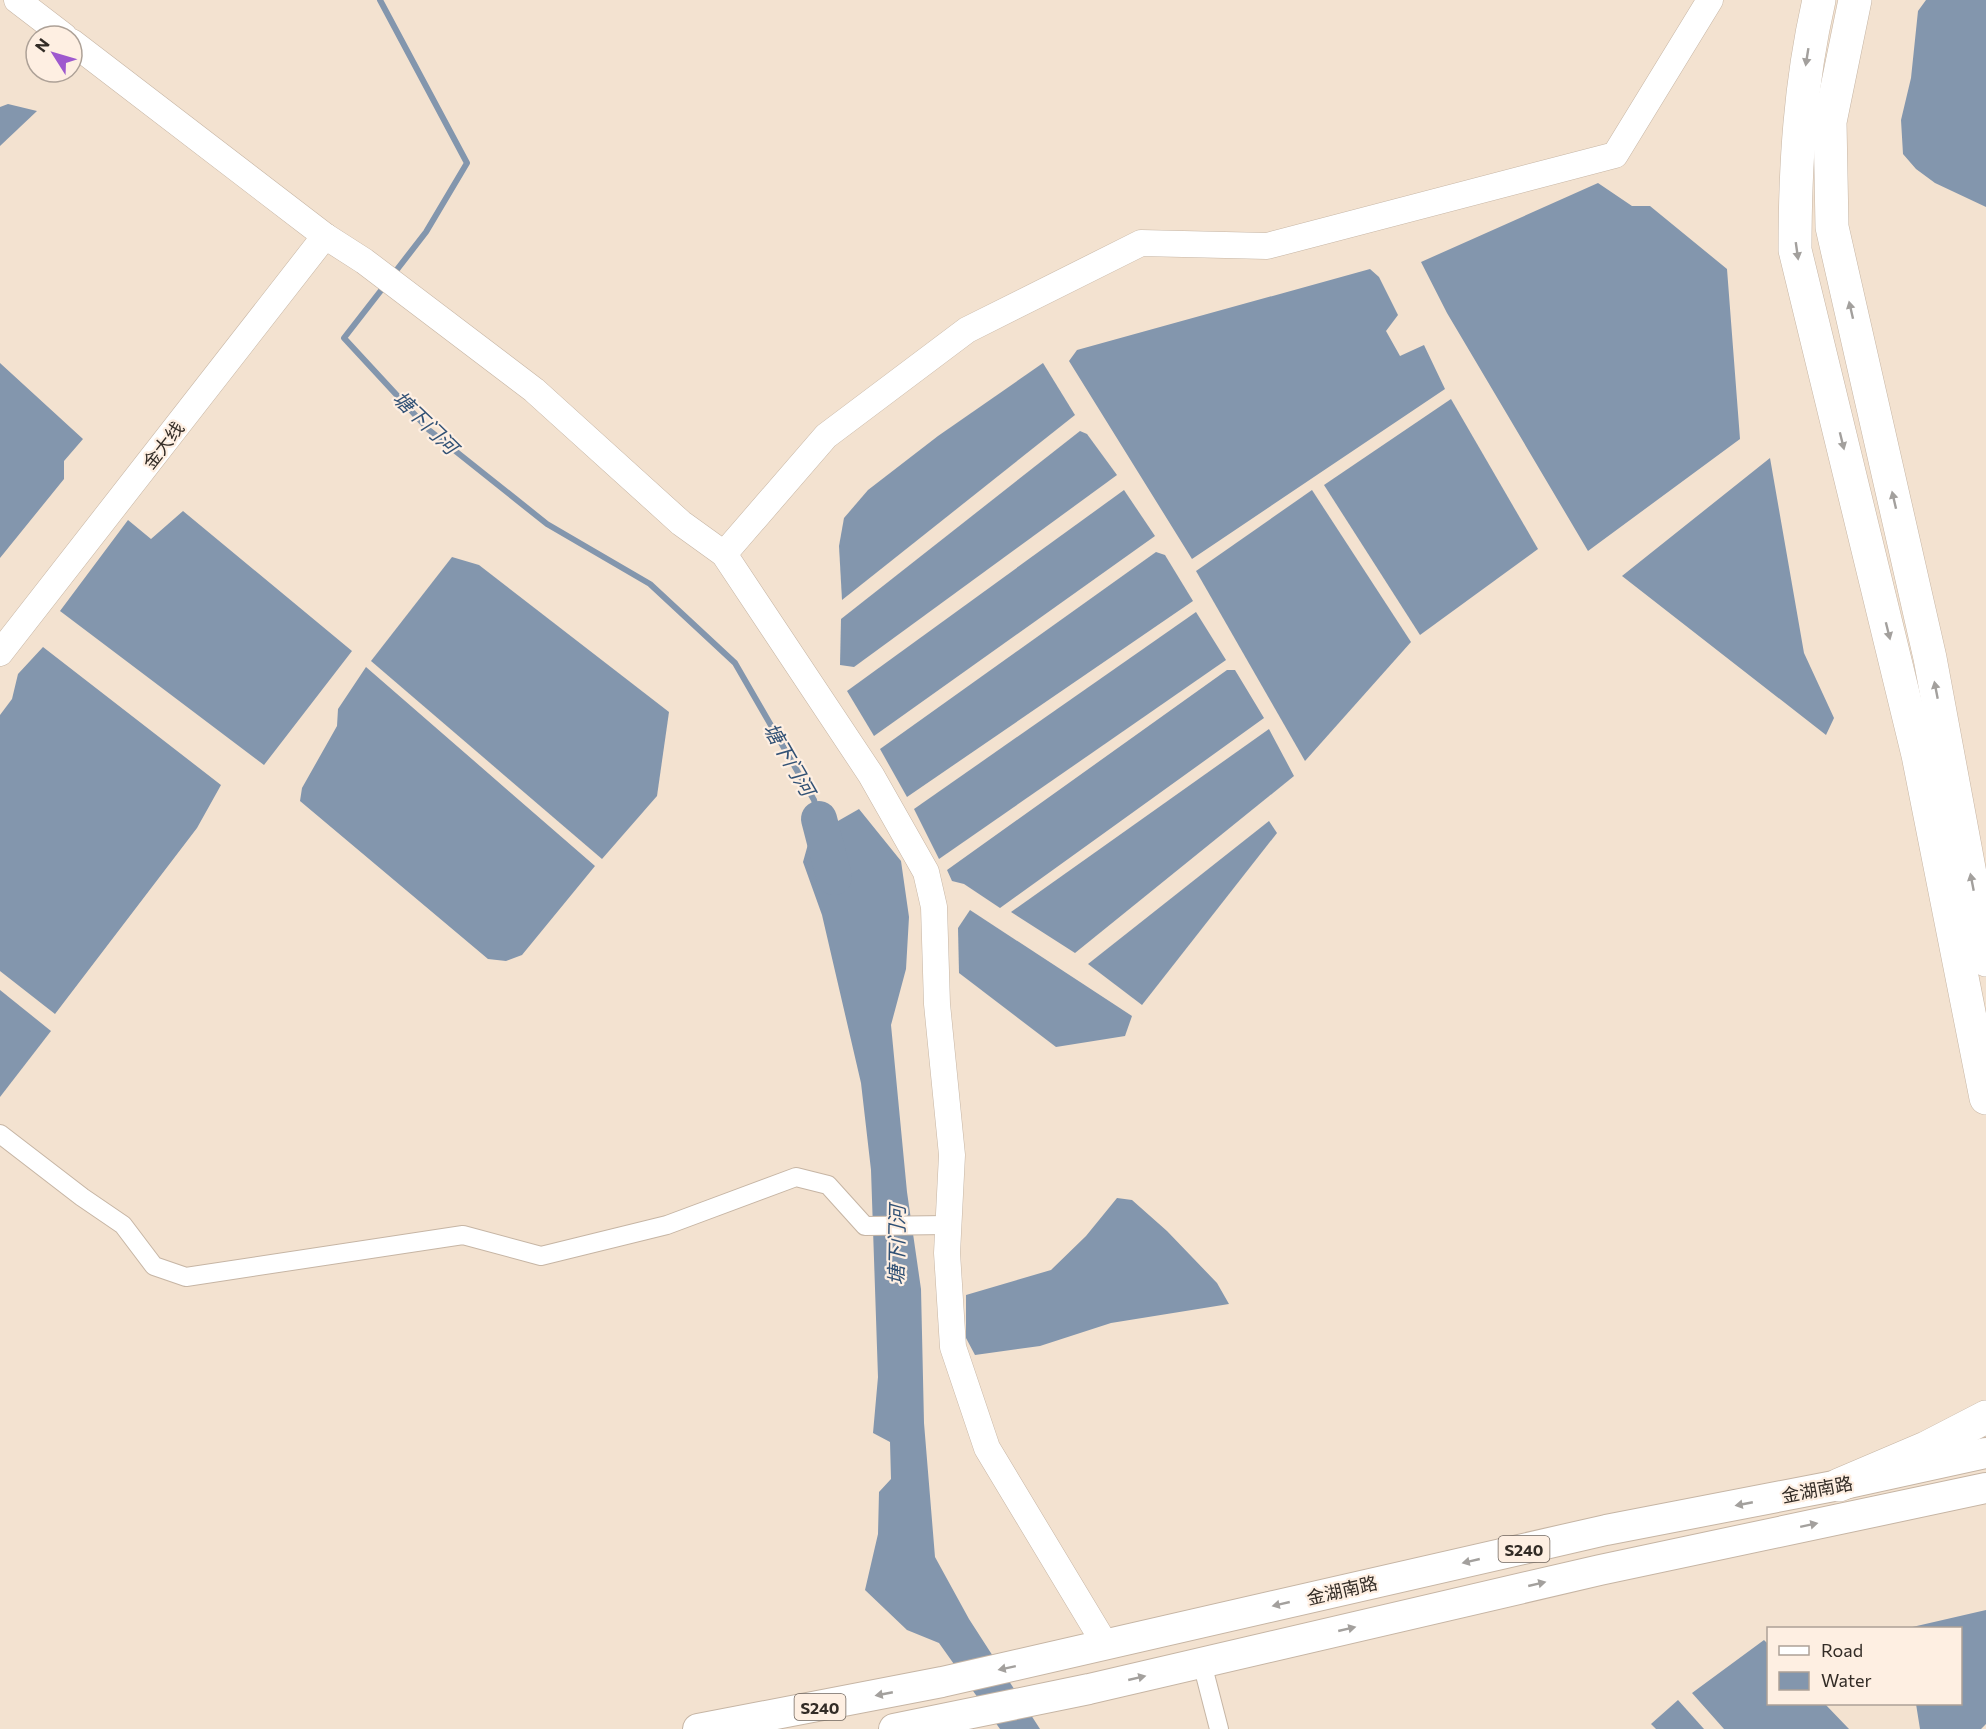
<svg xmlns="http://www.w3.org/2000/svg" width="1986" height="1729" viewBox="0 0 1986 1729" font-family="Commissioner,'Noto Sans SC',sans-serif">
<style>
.water{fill:#8396ad}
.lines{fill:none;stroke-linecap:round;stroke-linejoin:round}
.stream{stroke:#8396ad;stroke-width:6}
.river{stroke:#8396ad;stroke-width:36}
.street-casing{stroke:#c6b5a4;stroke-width:20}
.secondary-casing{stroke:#c6b5a4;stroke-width:27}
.primary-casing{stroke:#c6b5a4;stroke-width:32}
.highway-casing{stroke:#c6b5a4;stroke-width:34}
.street{stroke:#fff;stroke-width:18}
.secondary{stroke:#fff;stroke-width:26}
.primary{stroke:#fff;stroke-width:30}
.highway{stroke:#fff;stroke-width:33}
.oneway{fill:#a3a09d}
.labels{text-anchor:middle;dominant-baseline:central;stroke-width:4.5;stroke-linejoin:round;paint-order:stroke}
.shield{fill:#feefe2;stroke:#70665e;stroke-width:1.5}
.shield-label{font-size:16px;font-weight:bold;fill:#332c26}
.street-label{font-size:18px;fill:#332c26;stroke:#feefe2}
.water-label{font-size:20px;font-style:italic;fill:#315175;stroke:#feefe2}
</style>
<rect width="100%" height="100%" fill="#f3e2d0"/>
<g class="water">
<path d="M1926 0H1986V207L1935 183 1916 169 1903 154 1901 120 1911 78 1918 11Z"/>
<path d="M8 104 37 111 0 146V107Z"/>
<path d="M1598 183 1632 206H1650L1727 269 1740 439 1588 551 1447 313 1421 262Z"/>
<path d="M1370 269 1379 277 1398 315 1386 331 1400 356 1424 345 1445 389 1192 559 1069 361 1077 350Z"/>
<path d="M0 363 83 439 64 461V479L0 558Z"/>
<path d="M1043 363 1075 415 842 600 839 546 844 518 868 490 938 436Z"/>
<path d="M1451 399 1538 549 1420 635 1324 485Z"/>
<path d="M1080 431 1087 434 1117 475 854 667 840 665 841 619Z"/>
<path d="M1770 458 1804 653 1834 718 1826 735 1622 576Z"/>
<path d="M1124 490 1155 536 874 736 847 691Z"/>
<path d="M1312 490 1411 642 1305 761 1196 571Z"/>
<path d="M183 511 352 651 264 765 60 611 128 520 151 539Z"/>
<path d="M1156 552 1165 555 1193 601 907 797 880 749Z"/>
<path d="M452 557 479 565 669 712 657 796 602 859 371 661Z"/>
<path d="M1196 612 1226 660 939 859 914 809Z"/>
<path d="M43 647 221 785 197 828 55 1014 0 971V715L12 699 18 674Z"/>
<path d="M366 667 595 866 522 955 506 961 488 959 300 801 302 788 337 726 338 709Z"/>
<path d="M1227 670H1235L1264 718 1000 908 964 884 952 881 947 870Z"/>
<path d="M1269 729 1294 776 1075 953 1011 912Z"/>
<path d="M859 809 901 861 909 917 906 969 891 1025 907 1192 921 1289 924 1423 935 1557 969 1619 1040 1729H1000L939 1643 907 1630 865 1590 878 1534 879 1492 891 1479 890 1442 873 1433 878 1377 871 1170 861 1083 822 915 803 862 810 837Z"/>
<path d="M1269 821 1277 833 1142 1005 1088 964Z"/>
<path d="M970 910 1132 1016 1125 1036 1056 1047 959 973 958 928Z"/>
<path d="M0 990 51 1031 0 1097Z"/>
<path d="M1117 1198 1132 1200 1167 1231 1217 1283 1229 1304 1111 1323 1040 1346 975 1355 966 1338V1295L1051 1270 1086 1236Z"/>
<path d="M1986 1610V1724L1981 1729H1920L1916 1704H1960V1628H1908Z"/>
<path d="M1764 1640 1768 1644V1704H1825L1849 1729H1724L1692 1693Z"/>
<path d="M1678 1700 1704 1729H1656L1651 1724Z"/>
</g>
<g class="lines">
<g class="stream">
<path d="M380 0 467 163 426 232 392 276"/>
<path d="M386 284 344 338 429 430 547 524 650 584 735 663 814 800 819 819"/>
</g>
<path class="river" d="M819 819 834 877"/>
<g class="street-casing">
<g id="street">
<path d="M0 1134 82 1197 123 1225 154 1266 186 1277 463 1235 541 1256 667 1225 796 1177 828 1185 865 1226 949 1225"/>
<path d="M1202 1663 1219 1729"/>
</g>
</g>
<g class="secondary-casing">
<g id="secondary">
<path d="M17 0 64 36"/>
<path d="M72 42 325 236 364 261 534 390 681 523 724 554 871 775 926 872 934 907 937 1004 952 1155 947 1253 953 1347 987 1448 1105 1644"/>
<path d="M724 554 826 436 967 330 1141 243 1267 246 1615 155 1710 0"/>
<path d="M0 653 325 236"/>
</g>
</g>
<g class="primary-casing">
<g id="primary">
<path d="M698 1729 942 1682 1606 1530 1839 1485 1986 1453"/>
<path d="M894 1729 1089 1689 1600 1570 1986 1488"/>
</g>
</g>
<g class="highway-casing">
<g id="highway">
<path d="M1819 0C1800 83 1795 165 1795 250L1918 755 1986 1098"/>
<path d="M1855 0 1830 122 1832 227 1930 658 1986 960"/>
<path d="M1839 1485 1926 1448 1986 1417"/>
</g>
</g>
<use href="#street" class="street"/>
<use href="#secondary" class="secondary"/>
<use href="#primary" class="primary"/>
<use href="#highway" class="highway"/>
</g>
<defs><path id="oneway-solid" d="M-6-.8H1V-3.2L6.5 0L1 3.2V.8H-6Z" transform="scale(1.5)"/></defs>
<g class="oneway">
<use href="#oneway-solid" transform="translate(1807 57) rotate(99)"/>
<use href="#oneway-solid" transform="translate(1797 251) rotate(82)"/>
<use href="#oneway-solid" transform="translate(1851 310) rotate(-103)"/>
<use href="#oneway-solid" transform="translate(1842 441) rotate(76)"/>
<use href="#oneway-solid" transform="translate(1894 500) rotate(-103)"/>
<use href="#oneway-solid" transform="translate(1888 631) rotate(76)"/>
<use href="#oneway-solid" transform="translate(1936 690) rotate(-101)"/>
<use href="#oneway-solid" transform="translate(1972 882) rotate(-101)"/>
<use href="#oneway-solid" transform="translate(1744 1504) rotate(169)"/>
<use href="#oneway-solid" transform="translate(1809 1525) rotate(-12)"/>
<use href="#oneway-solid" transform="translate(1471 1561) rotate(167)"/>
<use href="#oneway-solid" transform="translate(1537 1584) rotate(-13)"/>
<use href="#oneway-solid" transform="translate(1281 1604) rotate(167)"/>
<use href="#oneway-solid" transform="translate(1347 1629) rotate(-13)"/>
<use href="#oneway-solid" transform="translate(1007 1668) rotate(168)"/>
<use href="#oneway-solid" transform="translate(1137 1678) rotate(-13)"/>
<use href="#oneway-solid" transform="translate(884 1694) rotate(169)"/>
</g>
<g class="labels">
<g class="shield">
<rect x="1498.5" y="1536" width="51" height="26" rx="4.5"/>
<rect x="794.5" y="1694" width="51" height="26" rx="4.5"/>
</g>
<g class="shield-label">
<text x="1524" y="1549">S240</text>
<text x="820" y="1707">S240</text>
</g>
<g class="street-label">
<text transform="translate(163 445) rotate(-52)">金大线</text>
<text transform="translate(1817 1489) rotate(-11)">金湖南路</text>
<text transform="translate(1342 1590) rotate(-13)">金湖南路</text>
</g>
<g class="water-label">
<text transform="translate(426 422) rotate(44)">塘下门河</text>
<text transform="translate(790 759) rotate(60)">塘下门河</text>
<text transform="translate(896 1245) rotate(-89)">塘下门河</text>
</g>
</g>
<rect x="1767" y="1627" width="195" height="78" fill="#feefe2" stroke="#ada197" stroke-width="1.5"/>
<rect x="1779" y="1646" width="30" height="9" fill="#ffffff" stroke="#ada197" stroke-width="1.5"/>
<text x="1821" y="1657" font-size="18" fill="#332c26">Road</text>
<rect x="1779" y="1672" width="30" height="18" fill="#8396ad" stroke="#ada197" stroke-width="1.5"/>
<text x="1821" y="1687" font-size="18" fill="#332c26">Water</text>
<g transform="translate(54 54) rotate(307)"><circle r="28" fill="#feefe2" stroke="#ada197" stroke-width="1.5"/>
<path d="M0-4.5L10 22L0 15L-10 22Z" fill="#9e59ce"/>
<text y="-9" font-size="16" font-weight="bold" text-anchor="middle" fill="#332c26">N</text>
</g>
</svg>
